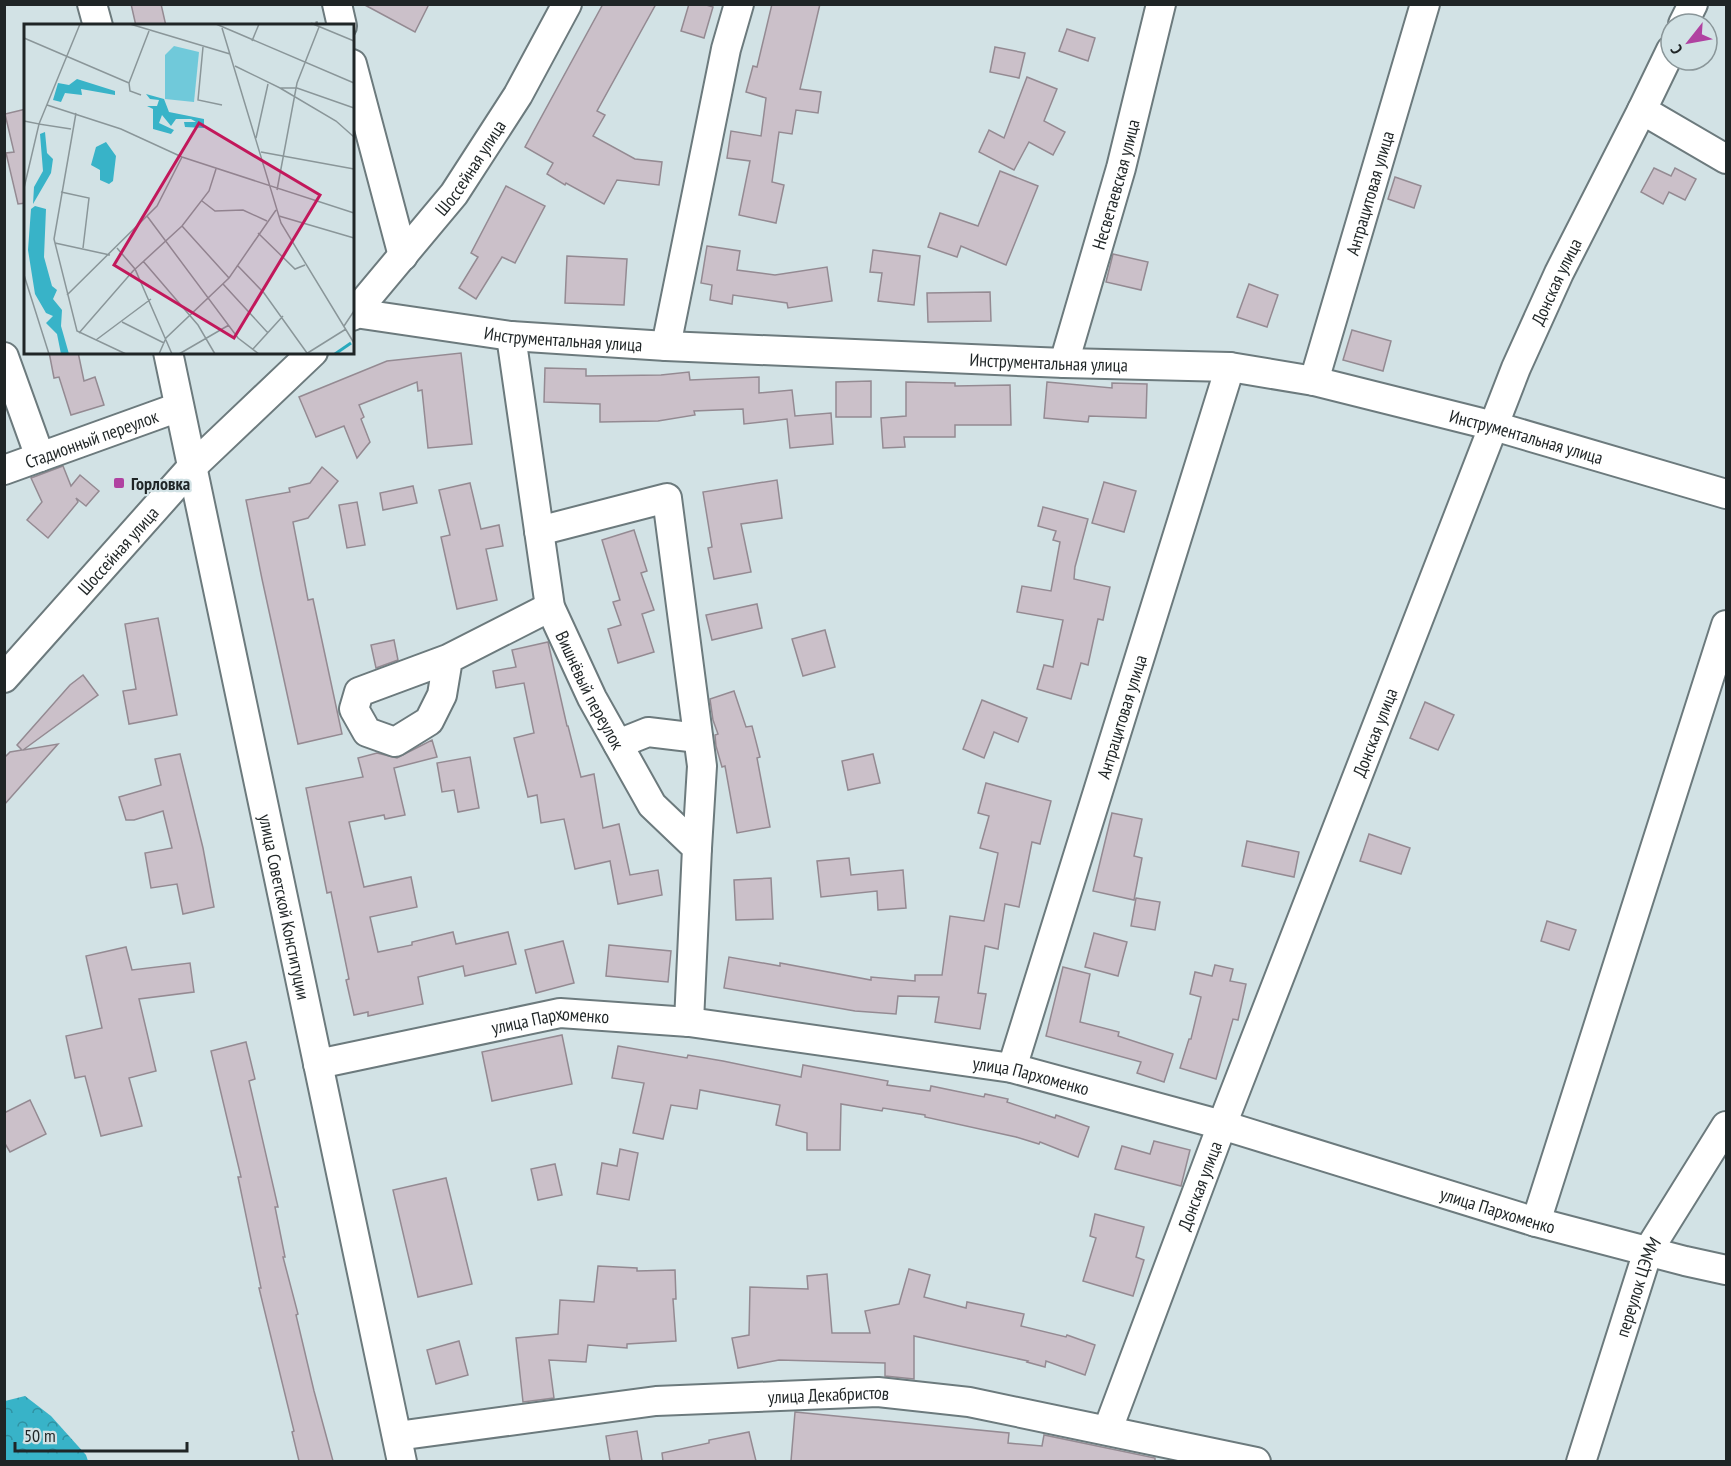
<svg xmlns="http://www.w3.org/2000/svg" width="1731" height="1466" viewBox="0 0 1731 1466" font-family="'PT Sans Narrow',sans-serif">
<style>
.forest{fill:url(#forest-crowns)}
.building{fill:#cbc0c9;stroke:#948a92;stroke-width:1.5}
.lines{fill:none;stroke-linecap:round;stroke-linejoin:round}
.minor-casing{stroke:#6c7a7d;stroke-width:32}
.path{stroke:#808b8d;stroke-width:4;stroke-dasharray:6 3;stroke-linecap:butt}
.minor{stroke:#fff;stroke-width:28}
.poi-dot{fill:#b042a1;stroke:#d2e2e5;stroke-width:2}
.labels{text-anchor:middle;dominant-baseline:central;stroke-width:4.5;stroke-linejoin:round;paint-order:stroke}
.street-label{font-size:18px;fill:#1f2526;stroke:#d2e2e5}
.poi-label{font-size:18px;font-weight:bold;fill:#1f2526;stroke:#d2e2e5;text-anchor:start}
.inset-river{fill:none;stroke:#28a8bc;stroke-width:3}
.inset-road{fill:none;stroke:#8a9699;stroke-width:1.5}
.view{fill:#c2185b;fill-opacity:0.15;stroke:#c2185b;stroke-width:3}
.inset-edge{fill:none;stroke:#1f2526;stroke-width:3}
</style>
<defs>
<pattern id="forest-crowns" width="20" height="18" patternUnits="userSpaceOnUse" patternTransform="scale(1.5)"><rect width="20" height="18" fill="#38b3c8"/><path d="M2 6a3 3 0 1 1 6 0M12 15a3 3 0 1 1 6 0" fill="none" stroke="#2f91a2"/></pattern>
</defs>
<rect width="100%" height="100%" fill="#d2e2e5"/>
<path class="forest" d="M25 1396 51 1416 86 1455 88 1461H5V1401Z"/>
<g class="building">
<path d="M131 4H161L166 26H136Z"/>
<path d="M363 4H429L415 32Z"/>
<path d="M603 4H656L597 111 605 115 593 136 635 159 662 162 659 185 617 180 604 204 566 183 565 185 547 174 553 163 525 147Z"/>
<path d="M689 4H703L713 7 704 38 681 31Z"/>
<path d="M772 4H820L800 89 821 92 818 113 796 110 792 134 779 132 772 182 784 185 776 223 739 215 750 161 727 158 731 131 761 136 766 98 746 92 753 66 757 67Z"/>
<path d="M1067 29 1095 38 1088 61 1059 51Z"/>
<path d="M995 47 1025 53 1019 78 990 72Z"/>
<path d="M1027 77 1057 89 1044 121 1065 132 1053 155 1029 142 1014 170 979 152 989 130 1004 138Z"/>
<path d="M26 109V203L18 204 6 153 14 152 5 114Z"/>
<path d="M1654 168 1671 176 1675 168 1696 179 1685 200 1669 192 1663 204 1641 192Z"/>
<path d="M1000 171 1038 186 1006 265 961 246 957 257 928 247 940 213 978 226Z"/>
<path d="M1395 177 1421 186 1414 208 1388 199Z"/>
<path d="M506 186 545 206 515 263 502 257 476 299 459 288 478 257 471 253Z"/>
<path d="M707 246 740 251 737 270 775 275 827 267 832 301 788 308 787 303 733 295 732 304 710 300 712 285 701 283Z"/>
<path d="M873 250 920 256 914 305 878 301 882 273 870 272Z"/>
<path d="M1113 254 1148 262 1141 290 1106 282Z"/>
<path d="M567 256 627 259 624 305 565 303Z"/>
<path d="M1249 284 1278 295 1267 327 1237 317Z"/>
<path d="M990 292 991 321 928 322 927 293Z"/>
<path d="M1352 330 1391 341 1383 371 1343 360Z"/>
<path d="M49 352H78L84 381 95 377 104 405 71 415 59 377 54 378Z"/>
<path d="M461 353 472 444 428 448 422 390 418 391 417 382 359 405 364 417 361 419 370 442 357 458 344 426 316 437 299 397 387 361Z"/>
<path d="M545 368 586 369V376L661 375 689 372 690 380 759 377V393L792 390 795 416 831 413 833 444 790 448 787 419 744 424 743 409 694 411 695 415 658 421 600 422V404L544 402Z"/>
<path d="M871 381V417H836V382Z"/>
<path d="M906 382 955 383V386L1010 385 1011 425H955V437H904L905 447 883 448 881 418 906 416Z"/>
<path d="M1047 382 1112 388V383L1147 384 1146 418 1089 416 1088 422 1044 418Z"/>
<path d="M63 466 71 486 80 475 99 491 86 506 76 498 78 502 48 538 27 520 42 502 31 478Z"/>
<path d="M322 467 338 481 308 518 293 522 308 600 313 599 342 734 298 744 262 579 246 500 290 492 289 488 310 483Z"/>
<path d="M777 480 782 518 741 524 751 572 714 579 708 548 712 547 703 492Z"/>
<path d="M1104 482 1136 491 1124 532 1092 523Z"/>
<path d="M470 483 481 529 499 525 503 546 486 549 497 600 457 609 441 537 450 535 439 490Z"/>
<path d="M413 486 417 503 383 510 380 493Z"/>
<path d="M357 502 365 545 347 548 339 505Z"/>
<path d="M1043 507 1088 519 1075 567 1074 579 1110 587 1103 620 1098 619 1088 665 1081 663 1071 699 1037 689 1044 665 1053 667 1063 620 1017 612 1022 586 1051 591 1060 542 1053 540 1056 531 1038 526Z"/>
<path d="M634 530 647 571 641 573 654 610 642 614 654 652 618 663 608 629 621 625 613 602 620 600 602 540Z"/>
<path d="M757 604 762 628 712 640 706 615Z"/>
<path d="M158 618 177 715 129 724 123 691 136 689 125 624Z"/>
<path d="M825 630 835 667 803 676 792 639Z"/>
<path d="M394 640 398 660 376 668 371 645Z"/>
<path d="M548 642 567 726H568L581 777 594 774 603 828 619 824 630 875 658 870 662 895 618 904 610 861 575 869 564 819 541 823 537 795 528 797 514 738 534 733 524 683 496 688 493 671 516 667 512 650Z"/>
<path d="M83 675 98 695 23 750 58 744 4 805V758L10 752 22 750 17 745 70 685Z"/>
<path d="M734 691 746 727 752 726 760 757 757 758 770 827 737 833 725 766 722 767 716 746 715 735 718 734 713 720 710 699Z"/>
<path d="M982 700 1027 718 1018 742 994 732 984 758 963 749Z"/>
<path d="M1425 702 1454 715 1438 750 1410 738Z"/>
<path d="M432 740 437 757 394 768 405 815 385 819 384 815 349 822 364 887 411 877 417 907 370 917 378 952 412 945V942L453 932 456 944 508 932 516 964 465 976 463 966 418 977 423 1004 368 1016V1012L354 1015 346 980 349 979 331 892 327 893 306 788 363 777 358 758 377 753 397 758Z"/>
<path d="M180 754 203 848 214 907 183 914 177 884 151 888 145 853 172 848 163 811 134 820H126L119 797 161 785 155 759Z"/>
<path d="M873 754 880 783 848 790 842 761Z"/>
<path d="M470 757 479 808 458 812 454 790 442 792 437 763Z"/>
<path d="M986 783 1051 801 1040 844 1032 842 1019 907 1005 904 998 949 985 946 978 993 986 994 980 1029 935 1022 939 997 898 996 896 1014 855 1011 724 988 729 957 780 966V963L871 980V977L915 981V975H942L950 916 984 921 998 853 980 848 989 816 978 813Z"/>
<path d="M1112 813 1142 819 1134 856 1142 858 1134 900 1093 891Z"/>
<path d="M1369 834 1410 848 1401 874 1360 861Z"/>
<path d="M1247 841 1299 852 1294 877 1242 866Z"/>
<path d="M849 858 851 875 903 870 906 908 878 910 877 891 821 897 817 861Z"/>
<path d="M771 878 773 919 736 920 734 880Z"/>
<path d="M1136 898 1160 902 1155 930 1131 926Z"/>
<path d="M1547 921 1576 930 1569 950 1541 941Z"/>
<path d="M1094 933 1127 942 1118 976 1085 967Z"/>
<path d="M563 941 574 983 536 993 525 950Z"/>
<path d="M609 945 671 951 668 982 606 976Z"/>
<path d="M126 947 132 970 190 963 194 992 139 999 156 1071 129 1078 142 1126 101 1136 85 1076 75 1078 66 1036 102 1028 86 956Z"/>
<path d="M1215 965 1233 969 1230 981 1246 984 1238 1020 1233 1019 1216 1079 1180 1068 1189 1039H1191L1201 997 1190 994 1195 972 1212 976Z"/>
<path d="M1063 967 1090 974 1080 1022 1119 1032 1118 1036 1173 1054 1164 1082 1137 1073 1141 1062 1046 1036Z"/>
<path d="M562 1035 572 1084 492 1101 482 1052Z"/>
<path d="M246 1042 255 1079 249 1081 278 1207H275L285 1257H283L298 1314 296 1315 314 1391 333 1461H299L292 1432 294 1431 259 1288H261L238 1177H241L211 1051Z"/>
<path d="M618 1046 687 1058 688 1055 723 1061 801 1077 803 1065 888 1081 887 1085 930 1091 931 1086 984 1097 985 1094 1008 1099 1007 1102 1055 1118 1056 1115 1089 1127 1078 1157 1040 1142 1039 1144 1016 1137 925 1117V1115L883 1108 882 1111 841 1104 840 1150H807V1133L776 1125 780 1105 700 1090 697 1109 671 1105 663 1139 633 1133 644 1083 612 1078Z"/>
<path d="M30 1100 46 1134 10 1152 4 1142V1113Z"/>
<path d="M1154 1141 1190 1150 1181 1186 1115 1169 1122 1146 1150 1154Z"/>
<path d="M620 1149 638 1153 629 1200 597 1194 602 1163 617 1166Z"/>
<path d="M555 1164 562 1195 538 1200 531 1169Z"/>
<path d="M446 1178 472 1284 418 1297 393 1190Z"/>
<path d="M1095 1214 1144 1227 1136 1257 1144 1260 1133 1296 1083 1281 1096 1238 1090 1236Z"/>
<path d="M598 1266 637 1268V1271L675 1270 676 1299H673L676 1341 627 1344V1348L588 1345 586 1362 549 1360 554 1398 523 1402 516 1338 558 1334 560 1300 594 1302Z"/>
<path d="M909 1269 930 1275 924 1297 966 1308 967 1302 1024 1314 1021 1326 1066 1337 1067 1335 1095 1345 1085 1375 1046 1361 1045 1367 1027 1362 1028 1361 914 1336V1379L885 1376V1363L779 1360 738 1368 732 1338 749 1335 750 1287 808 1289 807 1276 827 1274 832 1333H870L865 1311 899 1304Z"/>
<path d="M459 1341 468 1375 436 1384 427 1350Z"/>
<path d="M795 1412 1009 1433 1008 1443 1042 1446 1044 1435 1155 1458V1461H791Z"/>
<path d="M637 1431 642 1461H610L606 1436Z"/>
<path d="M749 1432 756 1461H663L662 1453 709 1443V1440Z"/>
</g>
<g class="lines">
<g class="minor-casing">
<g id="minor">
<path d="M92 4 98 26"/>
<path d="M337 4 342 26"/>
<path d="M1683 24 1693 4"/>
<path d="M352 64 403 256"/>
<path d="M1642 110 1726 159"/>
<path id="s1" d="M355 313 511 336 666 346 1064 363 1230 367 1314 381 1494 426 1726 494"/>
<path id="s2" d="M352 316 454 194 518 95 567 4"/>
<path id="s3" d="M511 336 550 607 592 698 652 805 697 848 689 1022"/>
<path d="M666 346 726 49 739 4"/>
<path id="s4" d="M168 352 402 1462"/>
<path d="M4 357 40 457"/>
<path id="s5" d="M1064 363 1121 168 1161 4"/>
<path id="s6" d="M1314 381 1425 4"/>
<path id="s7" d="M4 470 179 407"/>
<path d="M539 531 667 498 702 766 697 848"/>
<path d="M448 659 442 695 429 721 395 742 367 732 354 709 359 692 448 659 550 607"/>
<path id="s8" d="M4 678 192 467 313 352"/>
<path d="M618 744 648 732 698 738"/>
<path id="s9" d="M318 1064 560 1013 689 1022 1012 1068 1222 1125 1536 1222 1685 1261 1726 1270"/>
<path id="s10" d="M1012 1068 1230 367"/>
<path d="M1536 1222 1726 625"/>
<path id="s11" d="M1108 1429 1222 1125 1516 368 1559 273 1642 110 1671 50"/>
<path id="s12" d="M397 1436 656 1401 878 1392 969 1402 1256 1462"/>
<path id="s13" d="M1581 1462 1648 1251 1726 1126"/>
</g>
</g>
<path class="path" d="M307 26 318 23"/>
<use href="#minor" class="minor"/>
</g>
<rect class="poi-dot" x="113" y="477" width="12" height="12" rx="3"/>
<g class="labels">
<g class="street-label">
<text stroke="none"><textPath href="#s2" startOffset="190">Шоссейная улица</textPath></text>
<text stroke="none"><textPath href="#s5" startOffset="186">Несветаевская улица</textPath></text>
<text stroke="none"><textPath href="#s6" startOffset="196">Антрацитовая улица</textPath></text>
<text stroke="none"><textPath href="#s11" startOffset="1232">Донская улица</textPath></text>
<text stroke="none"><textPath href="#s1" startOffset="210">Инструментальная улица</textPath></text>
<text stroke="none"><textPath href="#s1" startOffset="696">Инструментальная улица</textPath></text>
<text stroke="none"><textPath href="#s1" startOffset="1182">Инструментальная улица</textPath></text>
<text stroke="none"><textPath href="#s7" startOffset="93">Стадионный переулок</textPath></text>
<text stroke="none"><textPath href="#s8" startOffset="171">Шоссейная улица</textPath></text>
<text stroke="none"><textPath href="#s3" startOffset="366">Вишнёвый переулок</textPath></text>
<text stroke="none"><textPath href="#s10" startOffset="368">Антрацитовая улица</textPath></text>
<text stroke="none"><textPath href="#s11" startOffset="746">Донская улица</textPath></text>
<text stroke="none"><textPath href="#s4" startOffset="567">улица Советской Конституции</textPath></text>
<text stroke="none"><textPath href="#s9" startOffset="237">улица Пархоменко</textPath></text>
<text stroke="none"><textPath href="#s9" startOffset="723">улица Пархоменко</textPath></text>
<text stroke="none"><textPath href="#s11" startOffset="260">Донская улица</textPath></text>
<text stroke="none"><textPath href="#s9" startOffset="1209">улица Пархоменко</textPath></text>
<text stroke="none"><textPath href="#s13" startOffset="184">переулок ЦЭММ</textPath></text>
<text stroke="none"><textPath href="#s12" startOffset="434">улица Декабристов</textPath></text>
</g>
<g class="poi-label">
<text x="131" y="483">Горловка</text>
</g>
</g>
<g transform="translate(24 24)">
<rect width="330" height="330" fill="#d2e2e5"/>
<path d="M53 55 91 67V71L57 65 58 71 41 69 37 78 29 76 34 59 45 61ZM122 70 140 75 145 88 180 95V104L161 103 160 98H172L167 95H152L147 102 138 91 135 99 150 106 147 110 129 105V85L123 82H133L135 76 126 75ZM21 108 23 129 29 135 27 149 9 180 10 163 19 147 16 110ZM82 118 92 132 89 157 85 160 76 156V146L67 141 72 123ZM11 182 22 185 20 233 28 262 33 266 29 275 38 286 37 302 45 330H37L33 310 22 299 29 292 22 289 11 270 4 226 7 185Z" fill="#38b3c8"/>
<path d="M150 22 175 28 170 78 141 75V31Z" fill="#70c9da"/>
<path class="inset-river" d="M311 330 327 319"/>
<path class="inset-road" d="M106 0 206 30M192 0 330 59M289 0 330 17M198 4 257 199 330 319M0 14 105 59M228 17 235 0M179 23 174 76 198 81M211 42 256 64H273L330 84M256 64 312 97 330 113M117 71 106 67 105 59 125 7M23 81 97 105 158 133 330 189M52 89 30 215 53 307 102 330M0 97 15 100 56 0M232 114 244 60M237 128 330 145M0 164 15 100 47 105M253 166 273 59 295 3M37 168 65 174 59 224M178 177 191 187 219 186 243 197M123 192 214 314 235 330M255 192 330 214M158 202 205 254M234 209 271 245 281 241M31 219 86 231M93 224 111 245 148 330M119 237 174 301 191 330M213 241 240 269 283 329M0 251 25 330M199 260 244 309M43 271 133 182 158 133M98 298 140 319M320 302 330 287M55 309 109 247 158 202 185 167 192 145M72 316 127 275M229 325 259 292M135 330 142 314 205 254 252 186M155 330 205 301M282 330 322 305"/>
<path class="view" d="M175 99 296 171 210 314 90 241Z"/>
<rect width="330" height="330" class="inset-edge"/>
</g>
<rect width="1731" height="1466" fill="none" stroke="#1f2526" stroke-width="12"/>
<g transform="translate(1689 42) rotate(239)"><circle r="28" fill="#d2e2e5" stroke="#8a9699" stroke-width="1.5"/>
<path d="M0-4.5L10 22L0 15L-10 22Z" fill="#b042a1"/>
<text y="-9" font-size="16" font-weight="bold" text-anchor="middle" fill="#1f2526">С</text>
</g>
<path d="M15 1442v9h172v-9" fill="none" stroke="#1f2526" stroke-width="3"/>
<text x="24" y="1442" font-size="18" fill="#1f2526" stroke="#d2e2e5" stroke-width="4.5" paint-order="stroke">50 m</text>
</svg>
